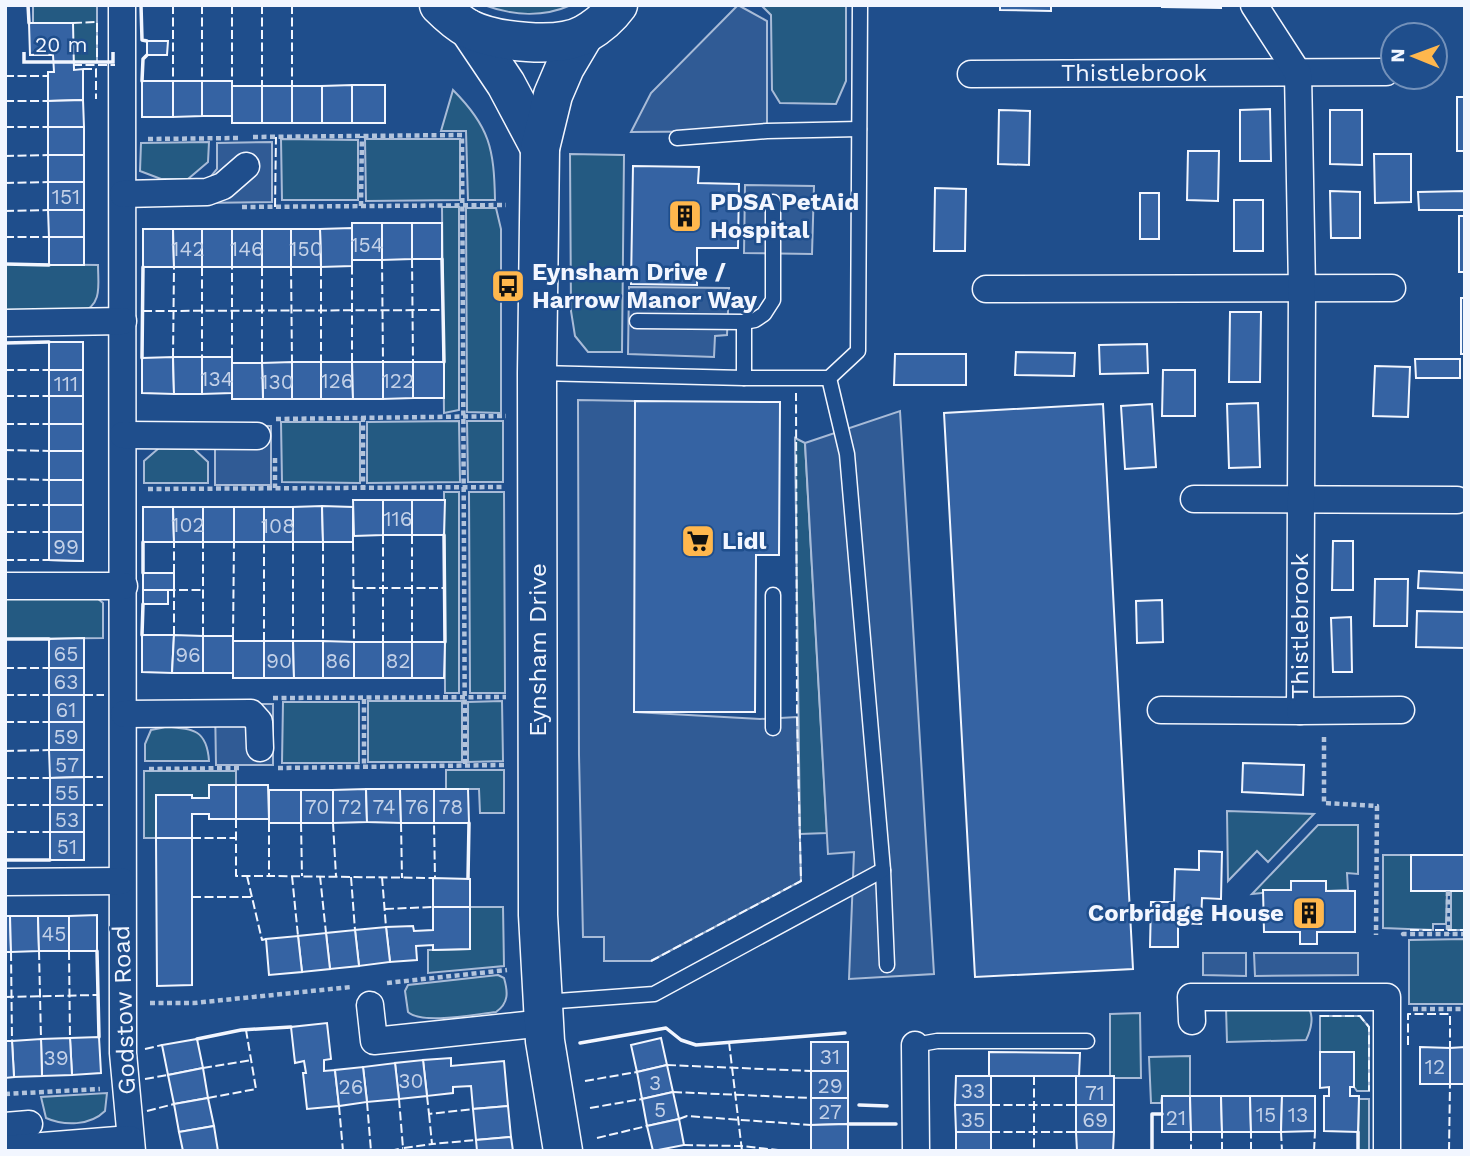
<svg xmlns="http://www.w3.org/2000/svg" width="1470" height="1156" viewBox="0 0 1470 1156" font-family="'Work Sans',sans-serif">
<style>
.green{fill:#245a82;stroke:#a8bbd7;stroke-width:2}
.parking{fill:#305b95;stroke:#a8bbd7;stroke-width:2}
.building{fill:#3563a3;stroke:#f2f6ff;stroke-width:2}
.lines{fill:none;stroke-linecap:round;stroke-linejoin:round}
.lane-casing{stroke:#f2f6ff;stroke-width:17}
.street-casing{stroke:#f2f6ff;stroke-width:29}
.secondary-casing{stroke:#f2f6ff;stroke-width:41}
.primary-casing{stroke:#f2f6ff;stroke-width:41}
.path{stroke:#b3c4dc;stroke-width:4.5;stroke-dasharray:5 3.5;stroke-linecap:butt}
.lane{stroke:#1f4e8c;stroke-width:14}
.street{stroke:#1f4e8c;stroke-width:26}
.secondary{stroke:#1f4e8c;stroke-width:38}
.primary{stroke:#1f4e8c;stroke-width:38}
.fence{stroke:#f2f6ff;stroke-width:2;stroke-dasharray:9 3.5;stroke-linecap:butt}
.wall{stroke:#f2f6ff;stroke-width:3.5}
.labels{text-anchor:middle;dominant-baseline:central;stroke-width:5;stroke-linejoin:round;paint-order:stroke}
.number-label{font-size:21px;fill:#c3d1e8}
.street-label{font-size:24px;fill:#f2f6ff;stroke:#1f4e8c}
.poi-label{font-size:24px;font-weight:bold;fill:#f2f6ff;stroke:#1f4e8c;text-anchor:start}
</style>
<rect width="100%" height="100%" fill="#1f4e8c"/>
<g class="green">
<path d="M33 5H97V62H73V23H33Z"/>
<path d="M484 5H571C542 18 514 16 484 5Z"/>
<path d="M761 5H846V81L836 104 780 103 772 90 771 15Z"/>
<path d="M453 90C490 127 494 149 495 200H468L466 131H441Z"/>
<path d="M281 139 358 140V200H282Z"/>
<path d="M365 139H460V200L366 201Z"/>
<path d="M209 142 208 162 188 179H161L140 171 141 143Z"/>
<path d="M570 154 624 155 622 352H588L575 336 571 311Z"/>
<path d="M442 207H459V410L444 413Z"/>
<path d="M466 208H496L501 229V413L467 412Z"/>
<path d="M5 264 98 265C98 285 103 304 81 313H5Z"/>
<path d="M459 421 460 482 367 483V422Z"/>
<path d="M467 421H503V482H468Z"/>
<path d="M281 422H360V483L282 482Z"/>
<path d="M795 438 805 443 827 833 800 834Z"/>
<path d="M159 448 194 449 208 462V483H144V461Z"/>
<path d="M444 492H459V693H445Z"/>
<path d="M469 492H504L505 693H470Z"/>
<path d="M97 598 103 603V638L5 639V599Z"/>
<rect x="368" y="701" width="94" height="61"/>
<path d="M502 701 503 761 468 762V702Z"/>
<path d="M283 702H359V763H282Z"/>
<path d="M166 727C193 728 207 730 209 761H145V744L151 730Z"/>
<path d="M446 770H504V813H480L479 789H446Z"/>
<path d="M144 771H236V785L209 798 156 838H144Z"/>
<path d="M1227 811 1314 814 1268 862 1257 851 1228 881Z"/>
<path d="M1318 825H1358V874L1347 873 1348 890 1326 891V882L1291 890 1252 894Z"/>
<path d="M1383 855H1411V891H1447L1446 924H1433V930L1383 928Z"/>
<rect x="1451" y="891" width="14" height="39"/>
<path d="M470 907H503L504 966 428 973V950L470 949Z"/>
<path d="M1465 939V1004H1409V940Z"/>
<path d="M498 975 504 978C508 992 509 1003 496 1012 476 1014 423 1025 408 1012L405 991 408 985Z"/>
<path d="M1307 1006C1315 1015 1311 1030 1306 1040L1227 1042 1226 1007Z"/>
<path d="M1140 1013 1141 1078H1113V1076H1110V1014Z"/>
<path d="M1320 1016H1360L1369 1027V1091H1357L1354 1087V1052H1320Z"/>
<path d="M1190 1056V1096H1162L1161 1103H1151L1149 1057Z"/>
<path d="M107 1093 105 1111C90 1126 64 1126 46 1118L41 1097Z"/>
<path d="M1359 1099H1369V1151H1358Z"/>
</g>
<g class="parking">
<path d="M738 5 767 21V131L631 132 651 93Z"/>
<path d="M272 142V202L203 203V186L217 169V143Z"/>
<path d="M745 185 814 186 812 254 744 253Z"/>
<path d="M629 287 729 288 727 335 715 336 714 357 628 354Z"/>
<path d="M578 400 635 401V712L760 719 797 717 801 881 651 961H604V937H583L579 755Z"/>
<path d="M900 411 934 974 849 979 854 852 828 854 805 443Z"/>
<path d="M215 425 271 426V485H215Z"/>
<path d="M215 704H273V765H216Z"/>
<path d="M1203 953H1246V976L1203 975Z"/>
<path d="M1254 953H1358V975L1255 976Z"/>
</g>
<g class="building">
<path d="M1000 5H1051V11L1000 10Z"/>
<path d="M1162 5H1221V8L1162 7Z"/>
<path d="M29 23H73L74 70 83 69V100L48 101V72H54L53 55H30Z"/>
<path d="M147 41H168L167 55H147Z"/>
<rect x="142" y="81" width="31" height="36"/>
<path d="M173 81H202V116L173 117Z"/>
<rect x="202" y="81" width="30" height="35"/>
<path d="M352 85V123H322V86Z"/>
<rect x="352" y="85" width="33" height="38"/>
<rect x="232" y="86" width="30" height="37"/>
<rect x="262" y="86" width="30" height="37"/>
<rect x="292" y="86" width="30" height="37"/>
<rect x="1457" y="97" width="8" height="54"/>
<path d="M83 100 84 127H48V101Z"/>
<path d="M1270 109 1271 161H1240V110Z"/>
<path d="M999 110 1030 111 1029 165 998 164Z"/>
<path d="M1330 110H1362V165L1330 164Z"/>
<rect x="48" y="127" width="36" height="28"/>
<path d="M1188 151H1219L1218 201 1187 200Z"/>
<path d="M1374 154H1411V202L1375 203Z"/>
<rect x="48" y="155" width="36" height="27"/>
<path d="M633 166 699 167 698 183 739 184 738 248H697V285L631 284Z"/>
<rect x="48" y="182" width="36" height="28"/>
<path d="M935 188 966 189 965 251H934Z"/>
<path d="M1330 191 1360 192V238H1331Z"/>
<path d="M1465 191V210H1419L1418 192Z"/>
<rect x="1140" y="193" width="19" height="46"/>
<rect x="1234" y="200" width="29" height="51"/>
<path d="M48 210H84V237H49Z"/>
<rect x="1459" y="216" width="6" height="56"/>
<rect x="352" y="223" width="30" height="37"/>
<path d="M382 223H412V259L382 260Z"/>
<rect x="412" y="223" width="30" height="36"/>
<path d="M352 228V266L321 267 320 229Z"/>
<path d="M143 229H173L174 267H143Z"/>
<path d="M173 229H202V267H174Z"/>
<rect x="202" y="229" width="30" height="38"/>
<rect x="232" y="229" width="30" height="38"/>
<rect x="262" y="229" width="29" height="38"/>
<path d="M291 229H320L321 267H291Z"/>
<rect x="49" y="237" width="35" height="28"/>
<rect x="1461" y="298" width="4" height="56"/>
<path d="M1230 312H1261L1260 382H1229Z"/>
<path d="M49 342H83V561L49 560Z"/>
<rect x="49" y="342" width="34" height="28"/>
<path d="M1147 344 1148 373 1100 374 1099 345Z"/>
<path d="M1016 352 1075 353 1074 376 1015 375Z"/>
<path d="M895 354H966V385H894Z"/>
<path d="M173 357 174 394 142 393V358Z"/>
<path d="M173 357H202V394H174Z"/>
<path d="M202 357H232V393L202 394Z"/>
<path d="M1415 359H1460V378H1416Z"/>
<path d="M292 362V399H263L262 363Z"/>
<rect x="292" y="362" width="29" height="37"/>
<path d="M321 362H352L353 399H321Z"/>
<path d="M352 362H383V399H353Z"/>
<path d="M383 362H413V398L383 399Z"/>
<rect x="413" y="362" width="31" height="36"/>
<path d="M232 363H262L263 399H232Z"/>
<path d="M1375 366 1410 367 1408 417 1373 416Z"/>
<rect x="49" y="370" width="34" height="26"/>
<path d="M1163 370H1195V416H1162Z"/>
<rect x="49" y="396" width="34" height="28"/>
<path d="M635 401 780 402 779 555H756L755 712H634Z"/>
<path d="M1258 403 1260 467 1229 468 1227 404Z"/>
<path d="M1103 404 1133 969 975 977 944 413Z"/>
<path d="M1152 404 1156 467 1125 469 1121 406Z"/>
<rect x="49" y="424" width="34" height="27"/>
<rect x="49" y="451" width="34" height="29"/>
<rect x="49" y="480" width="34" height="25"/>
<path d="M353 500H383V535L354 536Z"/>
<rect x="383" y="500" width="29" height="35"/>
<path d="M412 500H445L444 535H412Z"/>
<rect x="49" y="505" width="34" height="27"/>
<path d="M322 506 323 542H293V507Z"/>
<path d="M322 506 353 507V542H323Z"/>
<path d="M143 507H173L174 542H143Z"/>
<path d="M173 507H203V542H174Z"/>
<rect x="203" y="507" width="31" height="35"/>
<rect x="234" y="507" width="30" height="35"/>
<rect x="264" y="507" width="29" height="35"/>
<path d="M49 532H83V561L49 560Z"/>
<path d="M1333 541H1353V590H1332Z"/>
<path d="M1419 571 1465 573V590L1418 588Z"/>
<rect x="143" y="573" width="31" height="17"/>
<path d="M1375 579H1408L1407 626H1374Z"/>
<rect x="143" y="590" width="25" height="14"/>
<path d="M1162 600 1163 642 1137 643 1136 601Z"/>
<path d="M1417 611 1465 612V648L1416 647Z"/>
<path d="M1351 617 1352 672H1333L1331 618Z"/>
<path d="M142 635H174L172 673 142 672Z"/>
<path d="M174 635 203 636V673H172Z"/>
<rect x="203" y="636" width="30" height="37"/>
<path d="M84 638V668H49V639Z"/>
<rect x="233" y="641" width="31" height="37"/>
<path d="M264 641H293L294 678H264Z"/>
<path d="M293 641H323V678H294Z"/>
<path d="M323 641 354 642V678H323Z"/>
<rect x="354" y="642" width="29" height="36"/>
<rect x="383" y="642" width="29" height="36"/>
<path d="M412 642H445L444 678H412Z"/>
<rect x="49" y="668" width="35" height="27"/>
<rect x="49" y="695" width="35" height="27"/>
<rect x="49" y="722" width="35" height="28"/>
<path d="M49 750H84V777L50 778Z"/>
<path d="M1243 763 1304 765 1303 795 1242 792Z"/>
<path d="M84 777V805H50V778Z"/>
<path d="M209 785H236V819H209V814H192V838H156V795H192V798H209Z"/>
<path d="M236 785H268L269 819H236Z"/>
<path d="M366 789 367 822 333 823V790Z"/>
<path d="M366 789H400L401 823 367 822Z"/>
<path d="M400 789H434V823H401Z"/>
<path d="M434 789H468L469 823H434Z"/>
<rect x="269" y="790" width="32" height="33"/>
<rect x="301" y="790" width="32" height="33"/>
<rect x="50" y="805" width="34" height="27"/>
<rect x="50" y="832" width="34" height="28"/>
<path d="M156 838H192V985L157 986Z"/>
<path d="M1199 851 1222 852 1221 899 1202 898 1201 924 1178 923V947H1150L1151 902H1174L1175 869 1199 870Z"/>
<rect x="1411" y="855" width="54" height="36"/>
<path d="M433 878 470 879V907H433Z"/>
<path d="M1291 881H1326V891H1355V932H1317V944H1300V932H1264L1263 890H1291Z"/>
<path d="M433 907H470V949L433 950V945L416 946 417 960 390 962 386 927 413 926 414 931 433 930Z"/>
<path d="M97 915V951H69V916Z"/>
<path d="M5 916H10L11 952H5Z"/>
<path d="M10 916H38L39 951 11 952Z"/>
<path d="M38 916H69V951H39Z"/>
<path d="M386 927 390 962 359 966 355 930Z"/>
<path d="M355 930 359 966 330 969 326 933Z"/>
<path d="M326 933 330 969 302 972 298 936Z"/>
<path d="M298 936 302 972 269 975 266 939Z"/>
<path d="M327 1023 331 1059 324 1060V1071L335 1070 339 1106 307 1109 303 1073H306L304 1061 295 1063 291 1027Z"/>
<path d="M99 1037 101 1073 72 1075 70 1038Z"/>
<path d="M70 1038 72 1075 42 1076 41 1039Z"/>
<path d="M661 1038 667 1065 637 1072 631 1045Z"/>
<path d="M41 1039 42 1076 14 1077 12 1041Z"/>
<path d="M197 1039 203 1068 168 1075 162 1045Z"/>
<path d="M5 1041H12L14 1077 5 1078Z"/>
<rect x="811" y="1042" width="37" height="29"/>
<path d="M1420 1047 1450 1048V1084H1420Z"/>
<path d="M1465 1047V1084H1450V1048Z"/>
<path d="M989 1052 1080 1053 1079 1076H989Z"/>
<path d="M1320 1052H1354V1087H1350V1096H1359L1358 1132 1324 1131V1096H1329V1087L1320 1088Z"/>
<path d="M451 1058V1066L504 1061 508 1106 473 1109 471 1086 453 1087V1093L427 1096 423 1060Z"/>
<path d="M423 1060 427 1096 399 1099 395 1063Z"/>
<path d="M395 1063 399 1099 367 1102 363 1067Z"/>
<path d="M667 1065 673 1092 642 1099 637 1072Z"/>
<path d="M363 1067 367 1102 339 1106 335 1070Z"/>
<path d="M203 1068 208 1098 174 1104 168 1075Z"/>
<rect x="811" y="1071" width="37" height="27"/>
<rect x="956" y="1076" width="35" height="75"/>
<path d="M956 1076H991V1105H955Z"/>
<rect x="1076" y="1076" width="38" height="29"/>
<path d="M673 1092 679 1119 647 1126 642 1099Z"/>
<path d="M1162 1096H1190L1191 1132H1162Z"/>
<path d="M1190 1096H1221L1222 1132H1191Z"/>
<path d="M1221 1096H1250L1251 1132H1222Z"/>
<path d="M1250 1096H1282L1281 1132H1251Z"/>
<path d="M1282 1096H1315V1131L1281 1132Z"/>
<path d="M208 1098 214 1126 179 1132 174 1104Z"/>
<path d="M811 1098H848V1124L811 1125Z"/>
<path d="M955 1105H991V1132H956Z"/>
<rect x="1076" y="1105" width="38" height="27"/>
<path d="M508 1106 511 1137 476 1140 473 1109Z"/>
<path d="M679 1119 684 1145 653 1151 647 1126Z"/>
<path d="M848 1124V1151H811V1125Z"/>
<path d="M214 1126 218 1151H183L179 1132Z"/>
<rect x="956" y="1132" width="35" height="19"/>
<path d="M1076 1132H1114L1113 1151H1077Z"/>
<path d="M511 1137 513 1151H477L476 1140Z"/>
</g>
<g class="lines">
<g class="lane-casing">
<g id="lane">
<path d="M677 138 767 131 859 129"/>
<path d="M637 321 744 322"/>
<path d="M538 373 744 378H829L858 351 860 5"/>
<path d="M744 378V322L755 320 764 314 773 300V202"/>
<path d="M773 595V728"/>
<path d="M883 870 887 965"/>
<path d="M544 1002 654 994 883 870 847 454 829 378"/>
<path d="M915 1045 937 1041H1087"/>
</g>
</g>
<g class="street-casing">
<g id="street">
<path d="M122 5 123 1053 132 1151"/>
<path d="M971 74 1386 72"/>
<path d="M123 194 207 192 223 186 246 166"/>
<path d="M986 289 1392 288"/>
<path d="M5 323 123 321"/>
<path d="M123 435 257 436"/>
<path d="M1194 499 1457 500"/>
<path d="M5 586H124"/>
<path d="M1161 710 1300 711 1302 289 1298 73 1254 5"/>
<path d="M1300 711 1401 710"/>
<path d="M124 714 251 713 259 722 260 748"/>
<path d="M5 882 121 881"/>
<path d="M370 1005 374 1041 544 1023"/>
<path d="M1192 1021 1191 997H1387V1151"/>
<path d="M915 1045 916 1151"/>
<path d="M5 1126 29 1124"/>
<path d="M5 1149 130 1139"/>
</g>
</g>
<g class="secondary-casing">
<g id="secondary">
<path d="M469 29 506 84 540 148"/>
<path d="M563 1151 545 1041 538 915 537 373 540 148 553 95 565 67 584 35"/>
</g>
</g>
<g class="primary-casing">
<path id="primary" d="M439 5C448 14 458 23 469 29 496 42 559 49 585 34 597 27 610 16 618 5"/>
</g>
<g class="path">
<path d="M253 137 462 135 465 765"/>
<path d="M148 139 241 138"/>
<path d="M361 206 362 136"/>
<path d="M242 207 506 205"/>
<path d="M363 417V487"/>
<path d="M276 419 506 416"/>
<path d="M275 458V488"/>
<path d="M148 489 503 487"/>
<path d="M273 698 506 697"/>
<path d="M364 699V766"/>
<path d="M1324 737V803L1377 806 1376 935"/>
<path d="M278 768 504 765"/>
<path d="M149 769 241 768"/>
<path d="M1448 891V934"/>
<path d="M1404 935 1403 934H1465"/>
<path d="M387 983 507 970"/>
<path d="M150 1003H194L351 987"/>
<path d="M1413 1009H1465"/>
<path d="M5 1094 100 1089"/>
</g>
<use href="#lane" class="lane"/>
<use href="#street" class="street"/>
<use href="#secondary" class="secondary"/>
<use href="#primary" class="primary"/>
<g class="fence">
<path d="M173 5V81"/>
<path d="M202 5V81"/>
<path d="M232 5V81"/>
<path d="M262 5V86"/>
<path d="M292 5V86"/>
<path d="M73 23 97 22V62"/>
<path d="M73 65H115"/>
<path d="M83 69H96V99"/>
<path d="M5 76H48"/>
<path d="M5 101H48"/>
<path d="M5 127H48"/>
<path d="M5 156 48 155"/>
<path d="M5 183 48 182"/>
<path d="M275 207 276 137"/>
<path d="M5 211 48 210"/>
<path d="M5 237H49"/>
<path d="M412 259 413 362"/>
<path d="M382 260 383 362"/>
<path d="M202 267V357"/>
<path d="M262 267V363"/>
<path d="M291 267 292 362"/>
<path d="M321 267V362"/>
<path d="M143 311 443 310"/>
<path d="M173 357 174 267"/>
<path d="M232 357V267"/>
<path d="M352 362V266"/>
<path d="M5 370H49"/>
<path d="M5 396H49"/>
<path d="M5 424H49"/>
<path d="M5 450 49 451"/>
<path d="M5 479 49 480"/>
<path d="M5 505H49"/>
<path d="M5 532H49"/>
<path d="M383 535V642"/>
<path d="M412 535V642"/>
<path d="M293 542V641"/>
<path d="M323 542V641"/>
<path d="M353 542 354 642"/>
<path d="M5 560H49"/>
<path d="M174 573V542"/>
<path d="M354 588H445"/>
<path d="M174 635V590H203"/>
<path d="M203 636V542"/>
<path d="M233 636 234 542"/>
<path d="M264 641V542"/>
<path d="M5 668H49"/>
<path d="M5 695H49"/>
<path d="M84 695H104"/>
<path d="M5 722H49"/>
<path d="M5 751 49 750"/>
<path d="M84 777H103"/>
<path d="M5 778H50"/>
<path d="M5 805H50"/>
<path d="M84 805H103"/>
<path d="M236 819V876H269"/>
<path d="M269 823V876L435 878 434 823"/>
<path d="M301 823 302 876"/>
<path d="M333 823 336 876"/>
<path d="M401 823 402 878"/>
<path d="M5 832H52"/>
<path d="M192 838H236"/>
<path d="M247 876 262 940 266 939"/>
<path d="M292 876 298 936"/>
<path d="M320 876 326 933"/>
<path d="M351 877 355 930"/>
<path d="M382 877 386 927"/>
<path d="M192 897H252"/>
<path d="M385 909 433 907"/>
<path d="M1410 930H1465"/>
<path d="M39 951 41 1039"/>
<path d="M69 951 70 1038"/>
<path d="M11 952 12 1041"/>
<path d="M651 961 801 881 797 717 796 393"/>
<path d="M5 997 97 995"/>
<path d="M1320 1016H1360L1369 1027V1091"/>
<path d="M729 1042 742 1151"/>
<path d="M1408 1045V1014H1450V1048"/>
<path d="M145 1049 162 1045"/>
<path d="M667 1065 811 1071"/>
<path d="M203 1068 252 1060"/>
<path d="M1034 1076V1151"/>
<path d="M145 1079 168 1075"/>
<path d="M585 1081 637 1072"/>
<path d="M673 1092 811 1098"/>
<path d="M427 1096 429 1114 473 1109"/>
<path d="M208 1098 256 1089 246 1030"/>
<path d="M399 1099 403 1148 432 1144"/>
<path d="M367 1102 371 1151"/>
<path d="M991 1105H1076"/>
<path d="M339 1106 343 1151"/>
<path d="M590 1108 642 1099"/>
<path d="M147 1111 174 1104"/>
<path d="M429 1114 432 1144 476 1140"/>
<path d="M679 1119 687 1116 811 1125"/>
<path d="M991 1132H1076"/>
<path d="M1191 1132V1151"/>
<path d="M1281 1132 1282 1151"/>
<path d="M597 1138 647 1126"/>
<path d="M684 1145 741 1146 787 1151"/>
<path d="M390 1151 403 1148"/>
<path d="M1222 1151V1132"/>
<path d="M1251 1151V1132"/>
<path d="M1314 1151 1315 1131"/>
<path d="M1449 1151 1450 1084"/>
</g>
<g class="wall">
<path d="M28 5 29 23"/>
<path d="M141 5 142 40 147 41"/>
<path d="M142 81 143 59 147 55"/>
<path d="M442 259 444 362"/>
<path d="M5 264 49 265"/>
<path d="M5 343 49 342"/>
<path d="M142 358 143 267"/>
<path d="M444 535 445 642"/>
<path d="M143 573V542"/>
<path d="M142 635 143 604"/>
<path d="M5 639H49"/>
<path d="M5 860H50"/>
<path d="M468 878 469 823"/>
<path d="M97 951 99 1037"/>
<path d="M197 1039 241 1030 291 1027"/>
<path d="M580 1043 666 1028 681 1040 696 1045 845 1033"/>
<path d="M859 1105 887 1106"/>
<path d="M848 1124H896"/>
<path d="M1358 1132V1151"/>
<path d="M1152 1151V1114H1162"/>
</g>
</g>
<defs>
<g id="building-square" transform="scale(1.75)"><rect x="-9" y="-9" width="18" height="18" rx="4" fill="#ffb74d" stroke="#1f4e8c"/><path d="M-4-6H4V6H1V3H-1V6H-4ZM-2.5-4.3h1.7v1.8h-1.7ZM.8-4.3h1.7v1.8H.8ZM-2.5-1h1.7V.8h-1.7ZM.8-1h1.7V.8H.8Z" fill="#111"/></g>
<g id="bus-square" transform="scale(1.75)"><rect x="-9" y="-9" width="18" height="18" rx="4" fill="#ffb74d" stroke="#1f4e8c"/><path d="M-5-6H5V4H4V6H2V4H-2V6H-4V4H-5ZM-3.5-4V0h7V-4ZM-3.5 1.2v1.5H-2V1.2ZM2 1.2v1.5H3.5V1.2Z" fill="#111"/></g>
<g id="supermarket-square" transform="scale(1.75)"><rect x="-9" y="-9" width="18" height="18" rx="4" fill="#ffb74d" stroke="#1f4e8c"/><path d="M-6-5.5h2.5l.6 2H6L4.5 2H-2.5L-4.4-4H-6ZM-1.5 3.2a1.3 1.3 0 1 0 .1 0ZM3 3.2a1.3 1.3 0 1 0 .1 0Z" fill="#111"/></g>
</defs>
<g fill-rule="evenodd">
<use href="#building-square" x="685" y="216"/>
<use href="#bus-square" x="508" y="286"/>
<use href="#supermarket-square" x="698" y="541"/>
<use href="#building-square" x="1309" y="913"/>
</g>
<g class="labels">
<g class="number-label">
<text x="66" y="196">151</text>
<text x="367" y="244">154</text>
<text x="188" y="248">142</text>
<text x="247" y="248">146</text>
<text x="306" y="248">150</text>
<text x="217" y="378">134</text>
<text x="337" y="380">126</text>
<text x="398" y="380">122</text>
<text x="277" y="381">130</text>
<text x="66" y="383">111</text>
<text x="398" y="518">116</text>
<text x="188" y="524">102</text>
<text x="278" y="525">108</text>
<text x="66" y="546">99</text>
<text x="66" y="653">65</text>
<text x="188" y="654">96</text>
<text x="279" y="660">90</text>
<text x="338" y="660">86</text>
<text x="398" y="660">82</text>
<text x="66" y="681">63</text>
<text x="66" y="709">61</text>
<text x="66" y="736">59</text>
<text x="67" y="764">57</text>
<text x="67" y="792">55</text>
<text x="317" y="806">70</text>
<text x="350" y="806">72</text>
<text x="384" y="806">74</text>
<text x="417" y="806">76</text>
<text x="451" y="806">78</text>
<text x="67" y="819">53</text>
<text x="67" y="846">51</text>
<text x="54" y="933">45</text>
<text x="830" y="1056">31</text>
<text x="56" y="1057">39</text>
<text x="1435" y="1066">12</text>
<text x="411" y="1080">30</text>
<text x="655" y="1082">3</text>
<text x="830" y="1085">29</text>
<text x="351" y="1086">26</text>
<text x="973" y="1090">33</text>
<text x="1095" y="1092">71</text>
<text x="660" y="1109">5</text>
<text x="830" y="1111">27</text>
<text x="1266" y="1114">15</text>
<text x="1298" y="1114">13</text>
<text x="1176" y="1117">21</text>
<text x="973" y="1119">35</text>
<text x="1095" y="1119">69</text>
</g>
<g class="street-label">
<text x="1134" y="73">Thistlebrook</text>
<text transform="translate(1300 626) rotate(-90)">Thistlebrook</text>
<text transform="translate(538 650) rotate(-90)">Eynsham Drive</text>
<text transform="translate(124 1010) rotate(-92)">Godstow Road</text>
</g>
<g class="poi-label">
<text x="710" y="202">PDSA PetAid<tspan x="710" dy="28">Hospital</tspan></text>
<text x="532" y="272">Eynsham Drive /<tspan x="532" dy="28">Harrow Manor Way</tspan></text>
<text x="722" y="541">Lidl</text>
<text x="1284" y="913" text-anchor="end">Corbridge House</text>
</g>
</g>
<rect width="1470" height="1156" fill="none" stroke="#f2f6ff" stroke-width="14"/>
<g transform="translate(1414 56) rotate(271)"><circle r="33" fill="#1f4e8c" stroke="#7391ba" stroke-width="2"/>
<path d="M0-5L12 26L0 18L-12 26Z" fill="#ffb74d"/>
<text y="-10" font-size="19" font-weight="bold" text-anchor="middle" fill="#f2f6ff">N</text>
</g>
<path d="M24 52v10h89v-10" fill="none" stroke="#f2f6ff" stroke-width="3.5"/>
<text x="35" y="52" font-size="21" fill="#f2f6ff" stroke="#1f4e8c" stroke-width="5" paint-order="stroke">20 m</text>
</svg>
